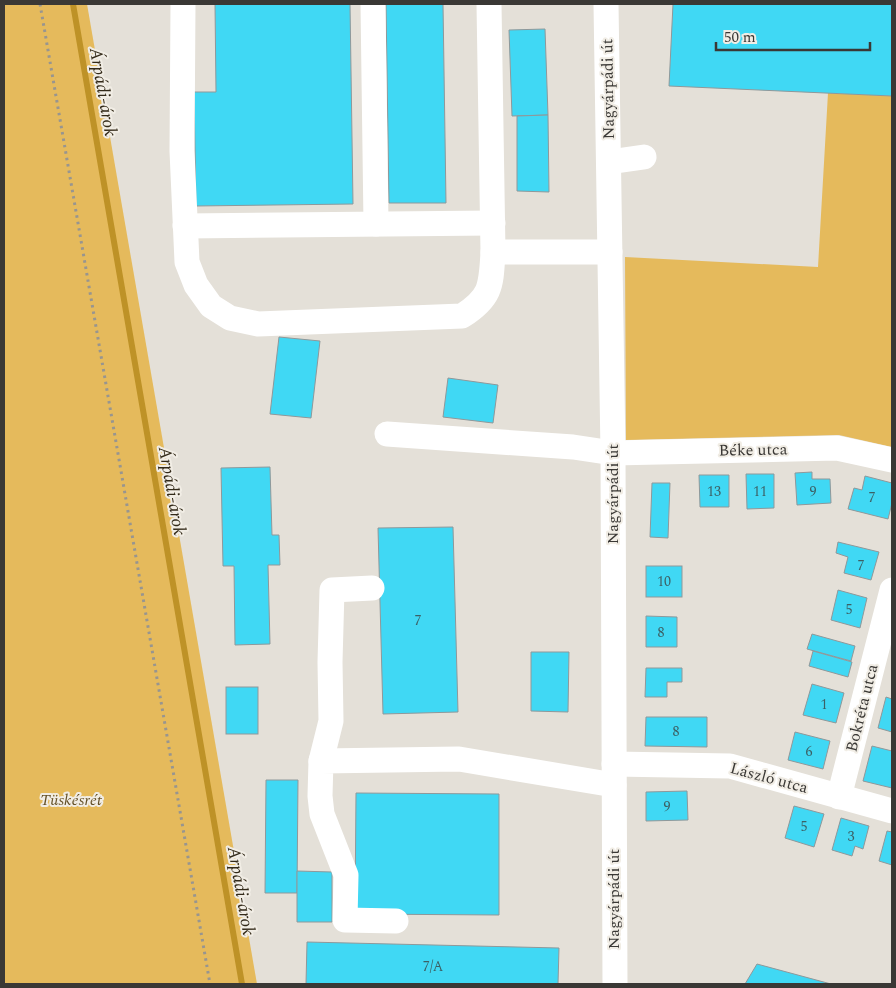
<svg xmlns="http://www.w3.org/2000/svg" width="896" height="988" viewBox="0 0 896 988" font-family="Spectral,serif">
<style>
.green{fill:#e5ba5c}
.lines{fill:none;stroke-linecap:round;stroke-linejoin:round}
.stream{stroke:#be9227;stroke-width:6}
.building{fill:#40d8f4;stroke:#8f989a}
.path{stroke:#98958f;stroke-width:3;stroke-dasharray:2.5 4;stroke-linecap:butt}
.minor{stroke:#fff;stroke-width:25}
.labels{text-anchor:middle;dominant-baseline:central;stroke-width:4;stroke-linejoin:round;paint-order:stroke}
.number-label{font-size:14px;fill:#3c6065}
.street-label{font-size:16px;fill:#3a3835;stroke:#f1ede5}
.park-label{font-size:16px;font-style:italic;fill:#645027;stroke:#f1ede5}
.water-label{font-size:18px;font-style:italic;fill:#322918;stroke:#f1ede5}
</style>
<rect width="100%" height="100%" fill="#e4e0d8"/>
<g class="green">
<path d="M4 4H87L257 984H4Z"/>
<path d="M828 93 892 96V447L839 435 626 440 625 257 818 267Z"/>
</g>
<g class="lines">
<path class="stream" d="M73 4 242 984"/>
</g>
<g class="building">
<path d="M215 4H350L353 204 196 206 194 92H216Z"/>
<path d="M386 4H443L446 203H389Z"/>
<path d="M673 4H892V96L669 86Z"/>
<path d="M545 29 548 115 512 116 509 30Z"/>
<path d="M548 115 549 192 517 191V116Z"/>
<path d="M279 337 320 341 311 418 270 414Z"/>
<path d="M448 378 498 385 493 423 443 417Z"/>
<path d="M270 467 272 535H279L280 565H268L270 644 235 645 234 566H223L221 468Z"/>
<path d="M812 472V479H830L831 503 797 505 795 473Z"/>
<path d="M746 474H774V508L747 509Z"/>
<path d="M699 475H729V507H700Z"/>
<path d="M865 476 892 483V503L888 519 848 509 854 488 862 490Z"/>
<path d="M652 483H670L668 538 650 537Z"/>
<path d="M453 527 458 712 383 714 378 528Z"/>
<path d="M838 542 879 552 871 580 844 573 848 557 836 553Z"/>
<rect x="646" y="566" width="36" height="31"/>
<path d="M838 590 867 598 860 628 831 620Z"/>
<path d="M646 616 677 617V647H646Z"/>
<path d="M812 634 855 646 851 661 807 649Z"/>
<path d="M813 651 852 662 848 677 809 666Z"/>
<path d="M531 652H569L568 712 531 711Z"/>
<path d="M646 668H682V682H667V697H645Z"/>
<path d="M812 684 844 693 836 723 803 715Z"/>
<rect x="226" y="687" width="32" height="47"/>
<path d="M886 697 892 699V732L878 728Z"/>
<path d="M646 717H707V747L645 746Z"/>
<path d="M795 732 830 741 823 769 788 760Z"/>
<path d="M872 746 892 751V788L863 781Z"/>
<path d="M266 780H298L297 893H265Z"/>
<path d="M687 791 688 820 646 821V792Z"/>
<path d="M356 793 499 794V915L355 914Z"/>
<path d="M794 806 824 814 814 847 785 838Z"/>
<path d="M841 818 869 826 863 849 855 846 852 856 832 850Z"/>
<path d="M887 831 892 832V865L879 861Z"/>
<path d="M297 871 332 872V922H297Z"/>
<path d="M307 942 559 948 558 984H306Z"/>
<path d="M757 964 831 984H745Z"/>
</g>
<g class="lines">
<path class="path" d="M40 4 210 984"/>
<g class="minor">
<path d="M183 4 182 151 187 262 196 285 211 306 230 318 258 324 462 316C492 297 491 285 493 252"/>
<path d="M373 4 376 224"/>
<path d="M489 4 493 252H610"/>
<path d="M606 4 613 453 615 984"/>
<path d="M609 162 644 157"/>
<path d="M185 226 493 223"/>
<path d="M387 434 573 447 613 453 837 448 892 460"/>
<path d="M321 761 331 721 330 662 332 590 372 588"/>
<path d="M614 764 730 766 892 811"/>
<path d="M839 797 892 590"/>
<path d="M396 921 345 920 346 875 322 814 320 796 321 761 459 759 614 785"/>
</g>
</g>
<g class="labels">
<g class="number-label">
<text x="714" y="491">13</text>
<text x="760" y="491">11</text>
<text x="813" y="491">9</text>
<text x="872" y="497">7</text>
<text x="861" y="565">7</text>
<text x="664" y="581">10</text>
<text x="849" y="609">5</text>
<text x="418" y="620">7</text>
<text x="661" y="632">8</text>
<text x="824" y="704">1</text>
<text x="676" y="731">8</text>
<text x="809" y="751">6</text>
<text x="667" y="806">9</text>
<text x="804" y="826">5</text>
<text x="851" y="836">3</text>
<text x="433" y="966">7/A</text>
</g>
<g class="street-label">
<text transform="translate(608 89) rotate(-91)">Nagyárpádi út</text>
<text transform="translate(753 450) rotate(-1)">Béke utca</text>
<text transform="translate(613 494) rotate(-90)">Nagyárpádi út</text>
<text transform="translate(862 708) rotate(-76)">Bokréta utca</text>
<text transform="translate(769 778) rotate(15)">László utca</text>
<text transform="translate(614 899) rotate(-90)">Nagyárpádi út</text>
</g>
<g class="park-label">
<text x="71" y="800">Tüskésrét</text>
</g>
<g class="water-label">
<text transform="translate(103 92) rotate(80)">Árpádi-árok</text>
<text transform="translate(172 491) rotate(80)">Árpádi-árok</text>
<text transform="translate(241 891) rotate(80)">Árpádi-árok</text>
</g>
</g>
<rect width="896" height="988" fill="none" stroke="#3a3835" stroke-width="10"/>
<path d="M716 42v8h154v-8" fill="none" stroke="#3a3835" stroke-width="2.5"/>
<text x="724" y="42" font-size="15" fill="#3a3835" stroke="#f1ede5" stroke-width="4" paint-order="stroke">50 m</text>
</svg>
